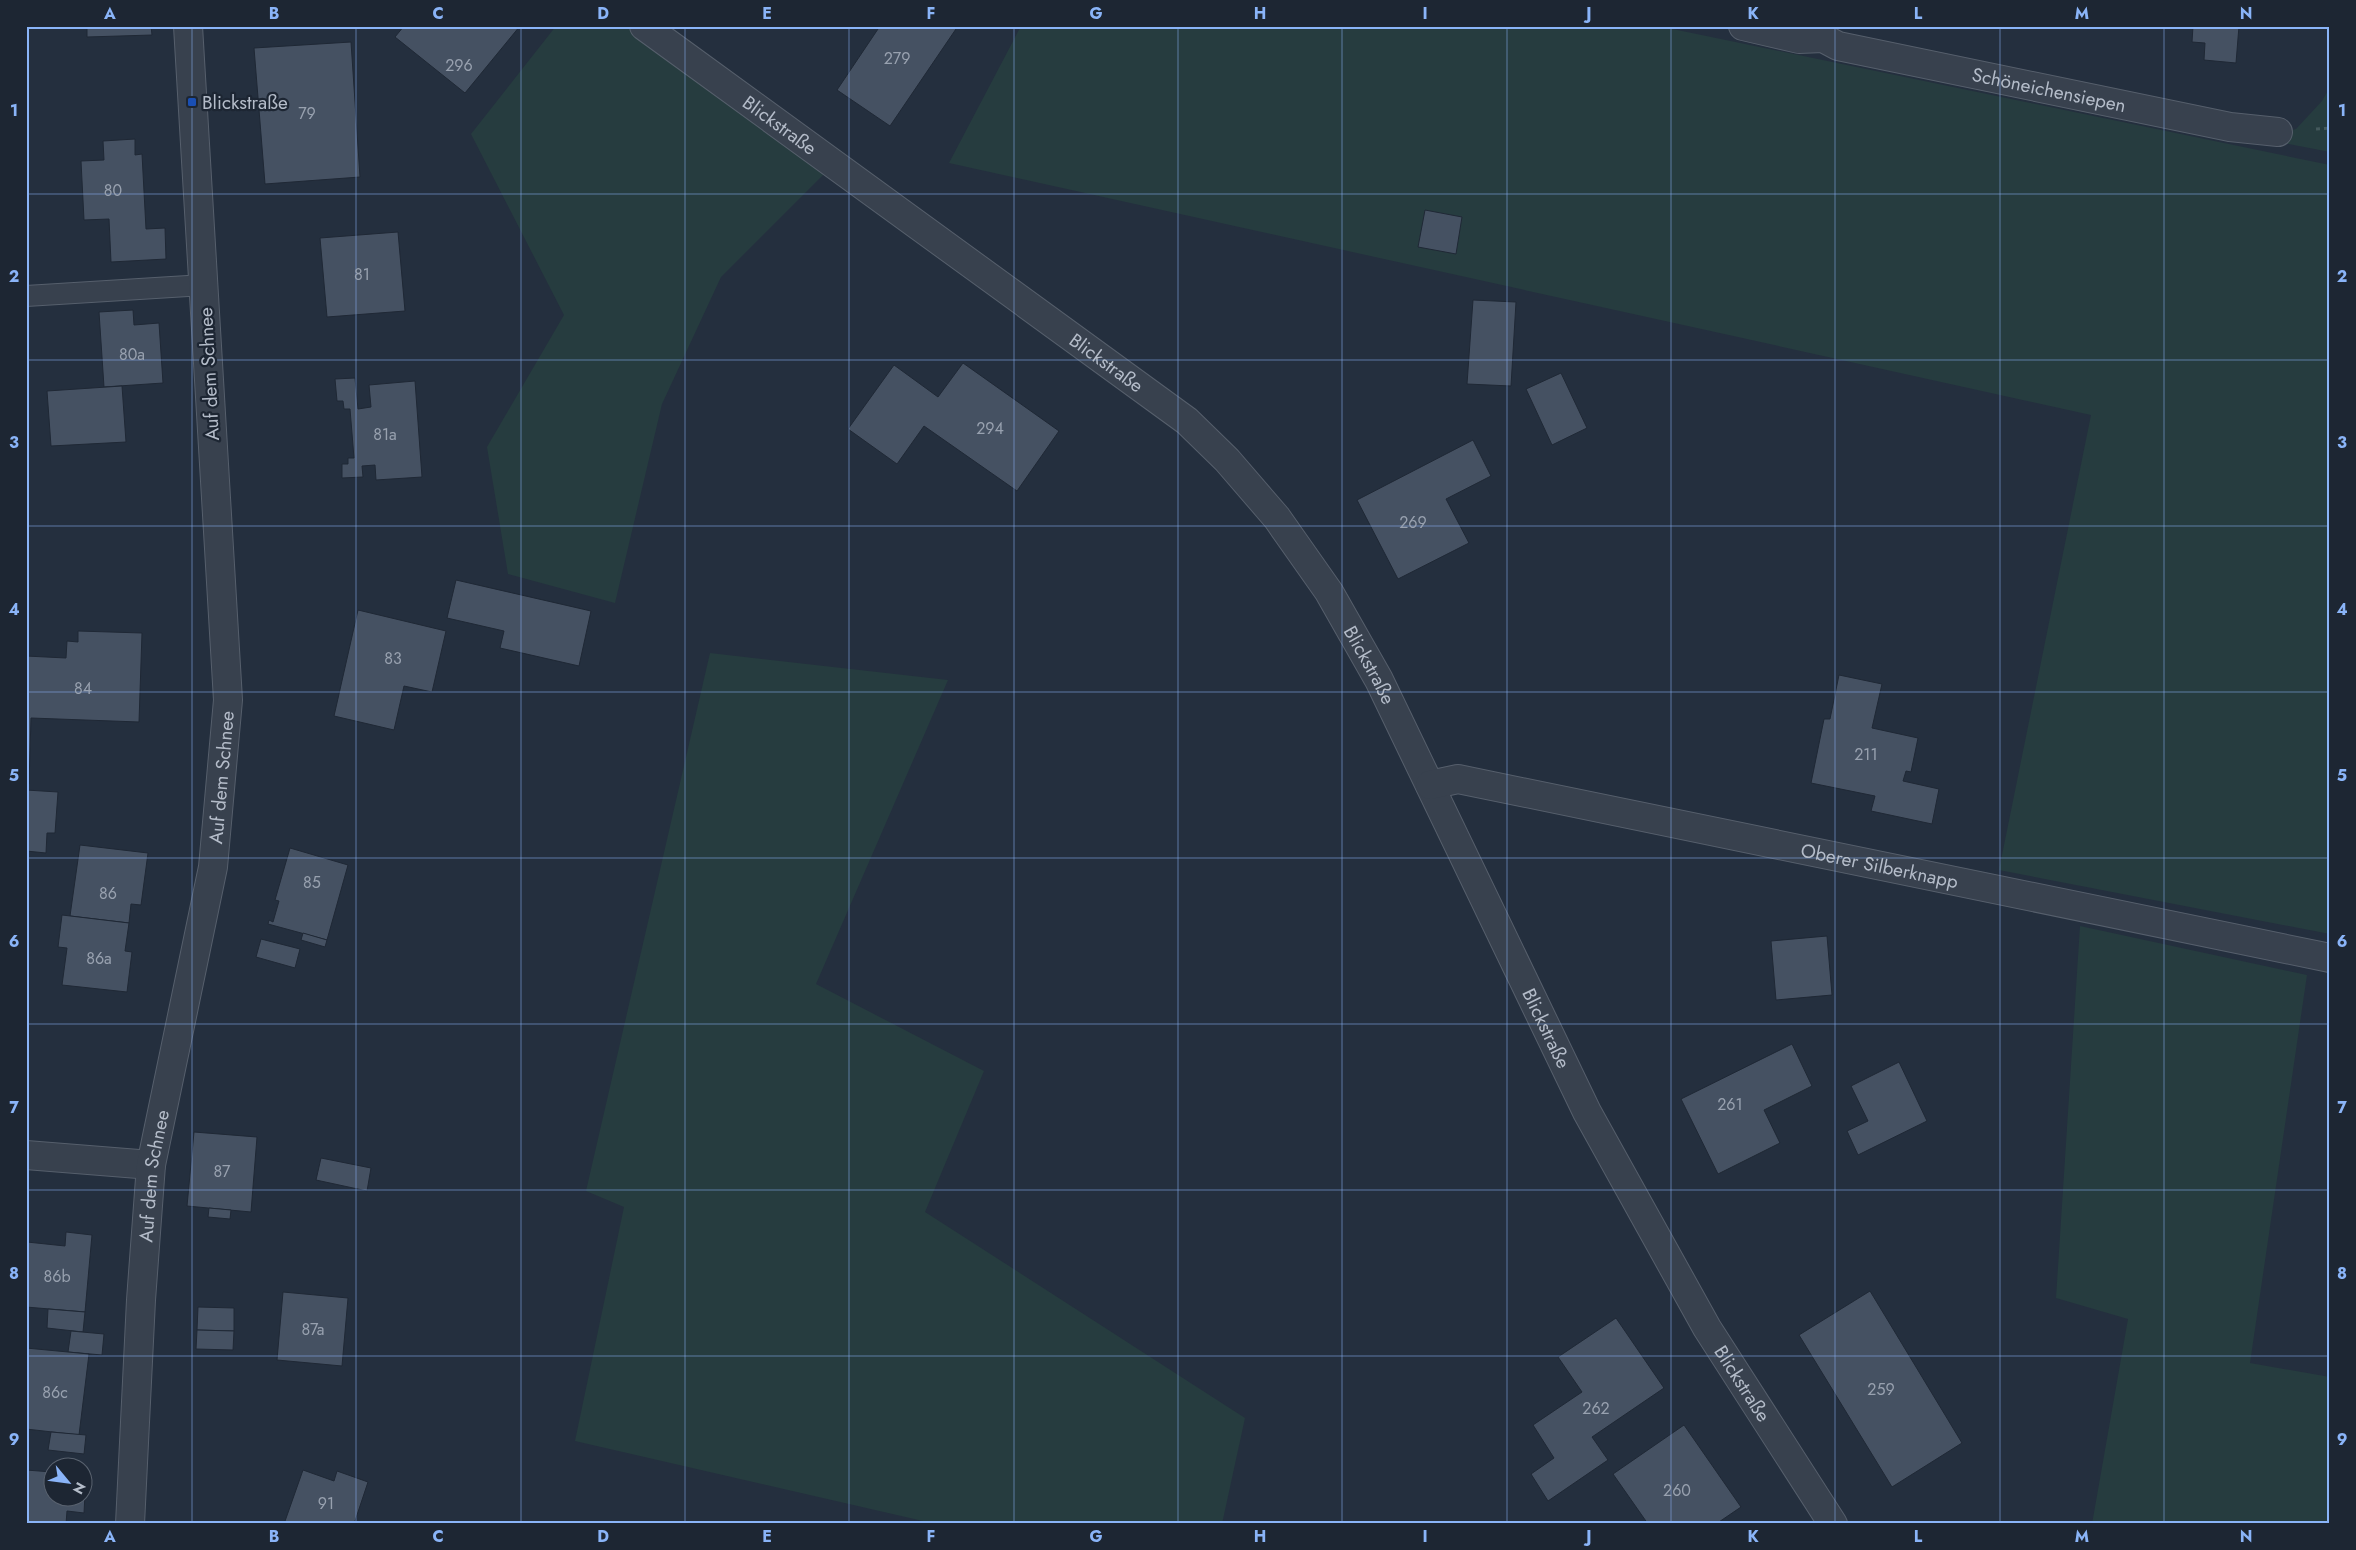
<svg xmlns="http://www.w3.org/2000/svg" width="2356" height="1550" viewBox="0 0 2356 1550" font-family="Jost,sans-serif">
<style>
.green{fill:#263c3f}
.building{fill:#455162;stroke:#1f2835}
.lines{fill:none;stroke-linecap:round;stroke-linejoin:round}
.service-casing{stroke:#565f6c;stroke-width:22}
.minor-casing{stroke:#565f6c;stroke-width:30}
.path{stroke:#44595c;stroke-width:3;stroke-dasharray:4 4;stroke-linecap:butt}
.service{stroke:#38414e;stroke-width:20}
.minor{stroke:#38414e;stroke-width:28}
.grid{fill:none;stroke:#8ab4f8;stroke-width:1;stroke-opacity:0.55}
.transit-dot{fill:#1a4fb4;stroke:#1d2633;stroke-width:2}
.labels{text-anchor:middle;dominant-baseline:central;stroke-width:4.5;stroke-linejoin:round;paint-order:stroke}
.number-label{font-size:16px;fill:#98a1af}
.street-label{font-size:19px;fill:#b4bcc9;stroke:#1d2633}
.poi-label{font-size:19px;fill:#b4bcc9;stroke:#1d2633;text-anchor:start}
.neatline{fill:none;stroke:#8ab4f8;stroke-width:2}
.grid-label{font-size:16px;text-anchor:middle;font-weight:bold;fill:#8ab4f8}
</style>
<rect width="100%" height="100%" fill="#242f3e"/>
<g class="green">
<path d="M556 26H644L834 164 721 277 662 404 615 603 508 574 487 447 564 315 471 134Z"/>
<path d="M1021 26H1658L2330 165V934L1999 870 2091 415 949 163Z"/>
<path d="M2330 87V152L2263 139 2296 129 2322 101Z"/>
<path d="M710 653 948 680 816 984 984 1071 925 1212 1245 1418 1222 1524H936L575 1441 624 1207 586 1191Z"/>
<path d="M2080 926 2307 975 2250 1363 2330 1377V1524H2092L2128 1319 2056 1298Z"/>
</g>
<g class="building">
<path d="M87 26H151L152 35 87 37Z"/>
<path d="M404 26H520L465 93 395 37Z"/>
<path d="M880 26H958L890 126 837 90Z"/>
<path d="M2193 26H2239L2236 63 2204 60 2205 43 2192 42Z"/>
<path d="M351 42 360 177 265 184 254 48Z"/>
<path d="M135 139V155L142 154 146 229 165 228 166 259 111 262 109 219 84 220 81 161 104 160 103 141Z"/>
<path d="M1425 210 1462 217 1456 254 1418 247Z"/>
<path d="M398 232 405 311 327 317 320 238Z"/>
<path d="M1473 300 1516 302 1511 386 1467 384Z"/>
<path d="M133 310 134 325 159 323 163 383 104 387 99 312Z"/>
<path d="M963 363 1059 431 1017 491 924 426 897 464 848 429 894 365 938 397Z"/>
<path d="M1561 373 1587 428 1552 445 1526 389Z"/>
<path d="M355 378 358 409 371 407 369 385 415 381 422 477 376 480 375 465 362 466 363 477 342 478V464H348V458H354L350 409H344L343 401H337L335 379Z"/>
<path d="M122 386 126 442 51 446 47 391Z"/>
<path d="M1473 440 1491 476 1446 499 1469 543 1398 579 1357 500Z"/>
<path d="M456 580 591 611 579 666 500 648 504 631 447 618Z"/>
<path d="M358 610 446 631 432 692 404 686 394 730 334 716Z"/>
<path d="M78 631 142 633 139 722 31 718 29 784H26V656L66 658 67 641 78 642Z"/>
<path d="M1839 675 1882 684 1872 728 1918 738 1911 772 1906 771 1903 781 1939 789 1932 824 1871 811 1875 796 1811 783 1824 719H1830Z"/>
<path d="M26 790 58 792 55 833H47L46 853 26 851Z"/>
<path d="M80 845 148 853 141 905 131 904 129 923 70 916Z"/>
<path d="M290 848 348 865 327 940 268 924 269 920 273 922 279 901 275 900Z"/>
<path d="M62 915 129 923 125 951 132 952 127 992 62 985 67 948 58 947Z"/>
<path d="M303 933 327 940 325 947 301 940Z"/>
<path d="M1827 936 1832 995 1776 1000 1771 941Z"/>
<path d="M261 939 300 949 295 968 256 957Z"/>
<path d="M1792 1044 1812 1086 1764 1110 1780 1143 1718 1174 1681 1099Z"/>
<path d="M1899 1062 1927 1121 1858 1155 1847 1131 1868 1121 1851 1086Z"/>
<path d="M194 1132 257 1137 251 1212 187 1206Z"/>
<path d="M321 1158 371 1168 367 1191 316 1180Z"/>
<path d="M209 1208 231 1210 230 1219 208 1217Z"/>
<path d="M66 1232 92 1235 85 1312 26 1307 27 1242 65 1246Z"/>
<path d="M1870 1291 1962 1443 1892 1487 1799 1335Z"/>
<path d="M283 1292 348 1298 342 1366 277 1360Z"/>
<path d="M198 1307 234 1308V1331L197 1330Z"/>
<path d="M48 1309 85 1312 83 1332 47 1328Z"/>
<path d="M1616 1318 1664 1388 1592 1437 1608 1460 1548 1501 1531 1474 1554 1458 1533 1425 1582 1392 1558 1357Z"/>
<path d="M197 1330 234 1331 233 1350 196 1349Z"/>
<path d="M71 1331 104 1334 102 1355 68 1352Z"/>
<path d="M26 1348 89 1354 79 1435 26 1429Z"/>
<path d="M1684 1425 1741 1507 1716 1524H1648L1613 1474Z"/>
<path d="M51 1432 86 1435 84 1454 48 1450Z"/>
<path d="M26 1470 52 1472V1498H82V1475H86L84 1513 67 1511 66 1524H26Z"/>
<path d="M303 1470 334 1481 337 1471 368 1482 354 1524H284Z"/>
</g>
<g class="lines">
<g class="service-casing">
<path id="service" d="M26 296 204 285"/>
</g>
<g class="minor-casing">
<g id="minor">
<path id="s1" d="M644 26 1187 421 1227 460 1277 518 1329 592 1379 680 1587 1112 1707 1328 1833 1524"/>
<path id="s2" d="M1743 26 1799 39 1823 38 1838 46 2230 127 2278 132"/>
<path id="s3" d="M1430 785 1458 779 2330 958"/>
<path d="M26 1155 151 1165"/>
<path id="s4" d="M130 1524 141 1300 151 1165 213 867 228 700 188 26"/>
</g>
</g>
<path class="path" d="M2316 129 2330 128"/>
<use href="#service" class="service"/>
<use href="#minor" class="minor"/>
</g>
<path class="grid" d="M192 26V1524M356 26V1524M521 26V1524M685 26V1524M849 26V1524M1014 26V1524M1178 26V1524M1342 26V1524M1507 26V1524M1671 26V1524M1835 26V1524M2000 26V1524M2164 26V1524M26 194H2330M26 360H2330M26 526H2330M26 692H2330M26 858H2330M26 1024H2330M26 1190H2330M26 1356H2330"/>
<rect class="transit-dot" x="187" y="97" width="10" height="10" rx="2.5"/>
<g class="labels">
<g class="number-label">
<text x="897" y="58">279</text>
<text x="459" y="65">296</text>
<text x="307" y="113">79</text>
<text x="113" y="190">80</text>
<text x="362" y="274">81</text>
<text x="132" y="354">80a</text>
<text x="990" y="428">294</text>
<text x="385" y="434">81a</text>
<text x="1413" y="522">269</text>
<text x="393" y="658">83</text>
<text x="83" y="688">84</text>
<text x="1866" y="754">211</text>
<text x="312" y="882">85</text>
<text x="108" y="893">86</text>
<text x="99" y="958">86a</text>
<text x="1730" y="1104">261</text>
<text x="222" y="1171">87</text>
<text x="57" y="1276">86b</text>
<text x="313" y="1329">87a</text>
<text x="1881" y="1389">259</text>
<text x="55" y="1392">86c</text>
<text x="1596" y="1408">262</text>
<text x="1677" y="1490">260</text>
<text x="326" y="1503">91</text>
</g>
<g class="street-label">
<text stroke="none"><textPath href="#s2" startOffset="314">Schöneichensiepen</textPath></text>
<text stroke="none"><textPath href="#s1" startOffset="168">Blickstraße</textPath></text>
<text stroke="none"><textPath href="#s1" startOffset="572">Blickstraße</textPath></text>
<text transform="translate(209 374) rotate(-93)">Auf dem Schnee</text>
<text stroke="none"><textPath href="#s1" startOffset="978">Blickstraße</textPath></text>
<text stroke="none"><textPath href="#s4" startOffset="754">Auf dem Schnee</textPath></text>
<text stroke="none"><textPath href="#s3" startOffset="459">Oberer Silberknapp</textPath></text>
<text stroke="none"><textPath href="#s1" startOffset="1382">Blickstraße</textPath></text>
<text stroke="none"><textPath href="#s4" startOffset="349">Auf dem Schnee</textPath></text>
<text stroke="none"><textPath href="#s1" startOffset="1788">Blickstraße</textPath></text>
</g>
<g class="poi-label">
<text x="202" y="102">Blickstraße</text>
</g>
</g>
<rect width="2356" height="1550" fill="none" stroke="#1d2633" stroke-width="55"/>
<g transform="translate(68 1482) rotate(119)"><circle r="24" fill="#1d2633" stroke="#59626f"/>
<path d="M0-4L9 19L0 12L-9 19Z" fill="#8ab4f8"/>
<text y="-8" font-size="14" font-weight="bold" text-anchor="middle" fill="#b4bcc9">N</text>
</g>
<rect x="28" y="28" width="2300" height="1494" class="neatline"/>
<g class="grid-label">
<text x="110" y="19">A</text>
<text x="274" y="19">B</text>
<text x="438" y="19">C</text>
<text x="603" y="19">D</text>
<text x="767" y="19">E</text>
<text x="931" y="19">F</text>
<text x="1096" y="19">G</text>
<text x="1260" y="19">H</text>
<text x="1425" y="19">I</text>
<text x="1589" y="19">J</text>
<text x="1753" y="19">K</text>
<text x="1918" y="19">L</text>
<text x="2082" y="19">M</text>
<text x="2246" y="19">N</text>
<text x="14" y="116">1</text>
<text x="2342" y="116">1</text>
<text x="14" y="282">2</text>
<text x="2342" y="282">2</text>
<text x="14" y="448">3</text>
<text x="2342" y="448">3</text>
<text x="14" y="615">4</text>
<text x="2342" y="615">4</text>
<text x="14" y="781">5</text>
<text x="2342" y="781">5</text>
<text x="14" y="947">6</text>
<text x="2342" y="947">6</text>
<text x="14" y="1113">7</text>
<text x="2342" y="1113">7</text>
<text x="14" y="1279">8</text>
<text x="2342" y="1279">8</text>
<text x="14" y="1445">9</text>
<text x="2342" y="1445">9</text>
<text x="110" y="1542">A</text>
<text x="274" y="1542">B</text>
<text x="438" y="1542">C</text>
<text x="603" y="1542">D</text>
<text x="767" y="1542">E</text>
<text x="931" y="1542">F</text>
<text x="1096" y="1542">G</text>
<text x="1260" y="1542">H</text>
<text x="1425" y="1542">I</text>
<text x="1589" y="1542">J</text>
<text x="1753" y="1542">K</text>
<text x="1918" y="1542">L</text>
<text x="2082" y="1542">M</text>
<text x="2246" y="1542">N</text>
</g>
</svg>
